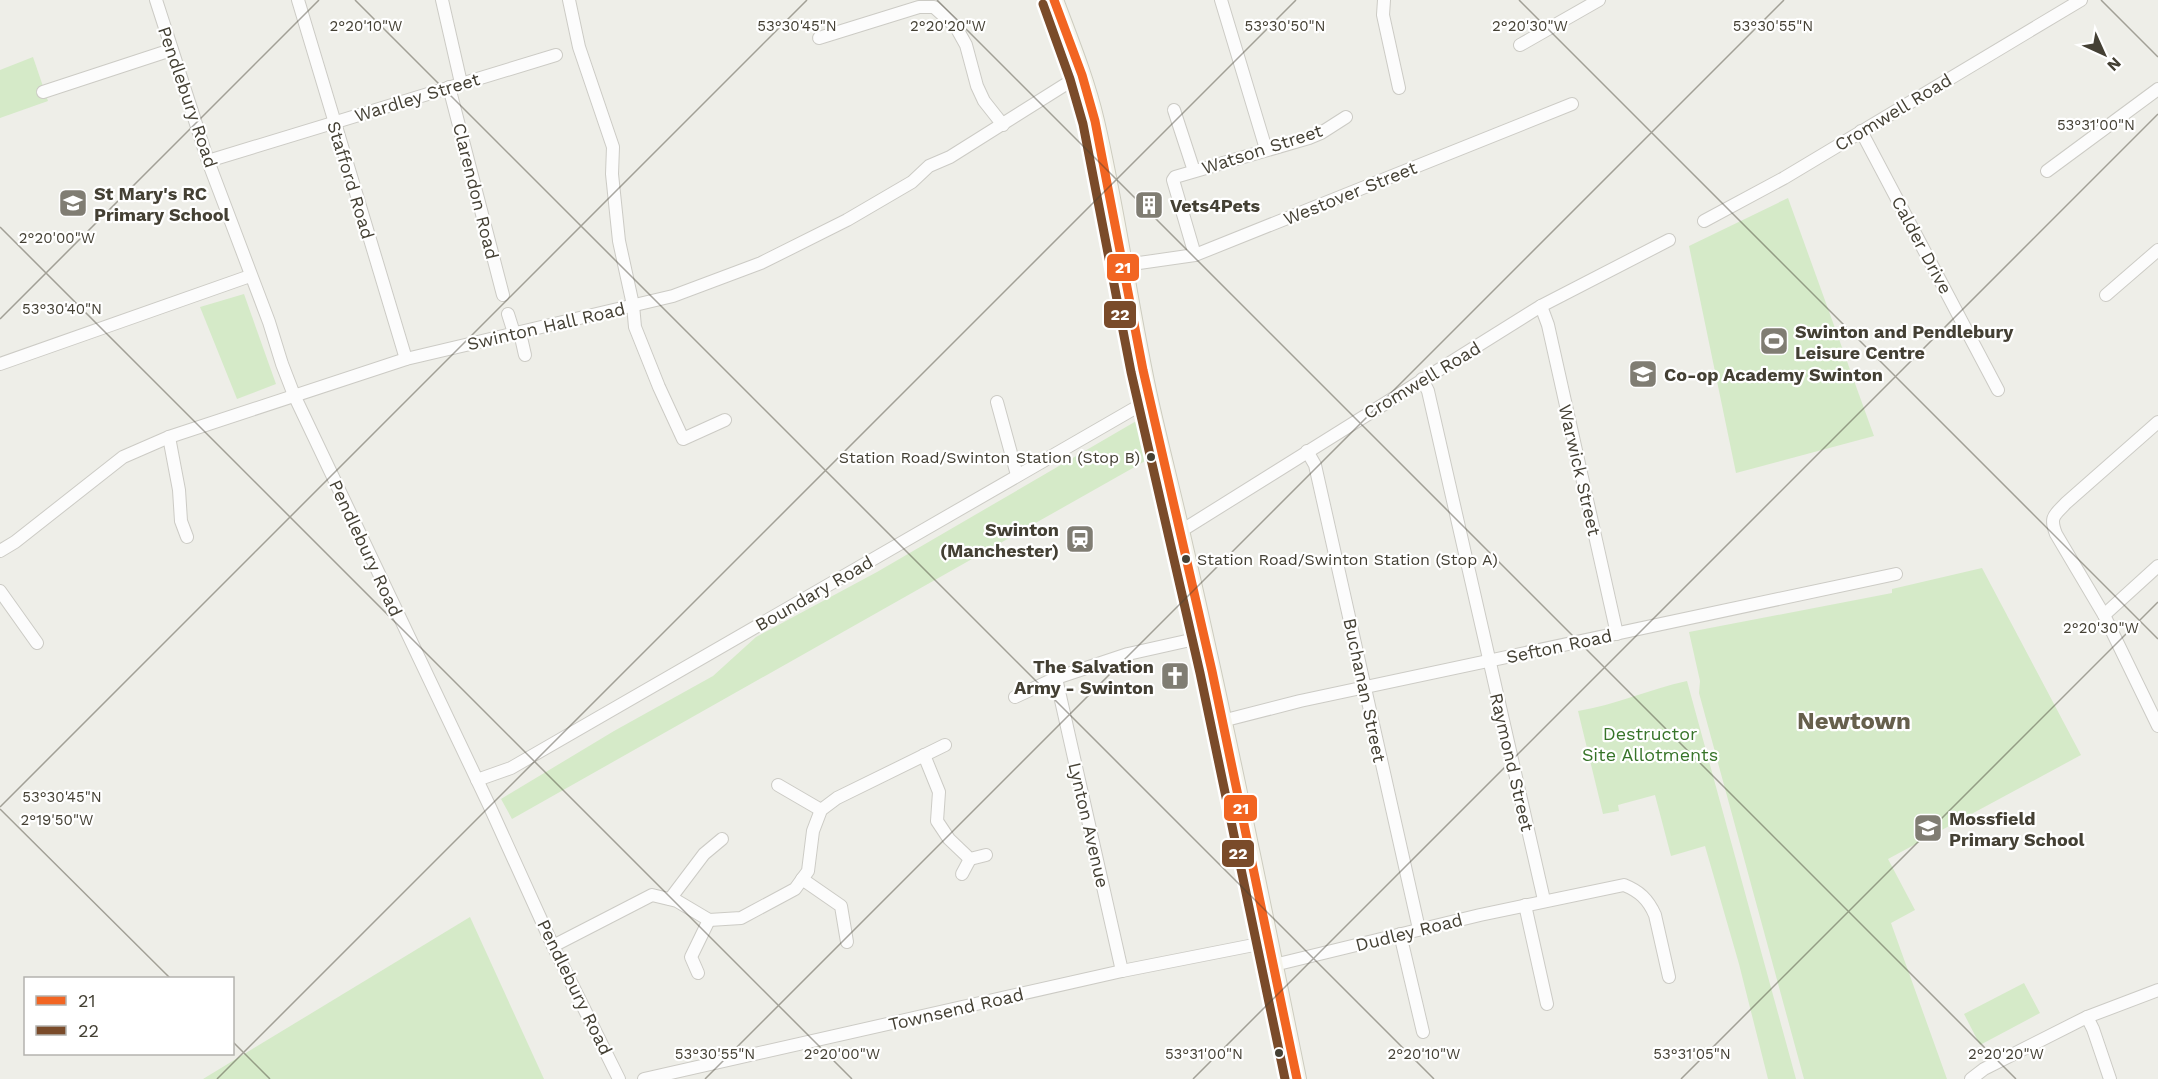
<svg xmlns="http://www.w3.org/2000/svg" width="2158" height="1079" viewBox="0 0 2158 1079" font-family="'Work Sans',sans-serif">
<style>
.green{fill:#d5eac8}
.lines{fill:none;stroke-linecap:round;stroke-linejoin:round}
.minor-casing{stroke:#cccbc5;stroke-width:14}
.secondary-casing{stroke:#cdccbf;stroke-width:20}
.minor{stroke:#fcfcfc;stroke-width:12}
.secondary{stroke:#f6f5ed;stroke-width:18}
.bus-1-casing{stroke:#fff;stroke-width:14}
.bus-2-casing{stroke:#fff;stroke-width:14}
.bus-1{stroke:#f26522;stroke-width:9}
.bus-2{stroke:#7a4b2a;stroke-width:9}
.ticks{fill:none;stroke:#444034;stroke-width:1.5;stroke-opacity:0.45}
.bus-dot{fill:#444034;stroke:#fff;stroke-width:2}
.labels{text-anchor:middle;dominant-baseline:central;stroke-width:4.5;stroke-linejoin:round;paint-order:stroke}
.bus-label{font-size:16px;fill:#444034;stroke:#fff;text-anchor:end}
.street-label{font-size:18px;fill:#444034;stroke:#fff}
.poi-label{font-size:18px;font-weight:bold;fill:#444034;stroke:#fff;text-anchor:start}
.park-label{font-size:18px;fill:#377429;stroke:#fff}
.district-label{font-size:24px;font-weight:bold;fill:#66604c;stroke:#fff}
.ticks-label{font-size:15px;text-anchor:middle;fill:#444034;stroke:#fff;stroke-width:4.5;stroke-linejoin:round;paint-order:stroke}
.line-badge{stroke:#fff;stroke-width:2}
.badge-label{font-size:16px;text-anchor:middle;font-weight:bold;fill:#fff}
</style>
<rect width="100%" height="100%" fill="#eeeee8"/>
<g class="green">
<path d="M33 57 48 101 0 118V70Z"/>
<path d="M1788 198 1874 436 1736 473 1689 246Z"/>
<path d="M244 294 276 384 237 399 200 307Z"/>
<path d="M1138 420 1147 460 512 819 501 799 614 731 713 676 756 637 877 572Z"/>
<path d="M1982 568 2081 755 1888 859 1915 910 1891 923 1947 1079H1804L1699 693 1700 681 1689 632 1892 593V589Z"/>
<path d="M1687 681 1796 1079H1768L1739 964 1705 846 1671 856 1655 795 1618 805 1619 811 1603 814 1578 711C1615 705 1650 689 1687 681Z"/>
<path d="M470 917 544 1079H203Z"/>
<path d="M2024 983 2040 1013 1980 1045 1964 1014Z"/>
</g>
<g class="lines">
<g class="minor-casing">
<g id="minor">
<path d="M156 0 208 161 269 322 282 364 294 395 489 805 553 946 619 1079"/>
<path d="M298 0 406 359"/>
<path d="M442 0 461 83"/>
<path d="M569 0 579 47 613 147 612 174 619 241 633 305 635 327 659 387 683 439 725 420"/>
<path d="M1221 0 1266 149"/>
<path d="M1384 0 1383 15 1399 88"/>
<path d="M819 38 919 7H934L956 27 966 45 977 86 984 101 1003 125"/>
<path d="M1520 45 1599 0"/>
<path d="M449 87 503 295"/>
<path d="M43 92 171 50"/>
<path d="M1174 110 1194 171"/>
<path d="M1861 131 1998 390"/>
<path d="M208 161 556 55"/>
<path d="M2047 171 2158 89"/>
<path d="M1704 221 1784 178 2081 0"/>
<path d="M1195 255 1173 180 1175 177 1309 138 1321 133 1346 117"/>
<path d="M1125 265 1195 255 1572 104"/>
<path d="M2106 295 2158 250"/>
<path d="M1541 306 1548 325 1617 634"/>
<path d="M508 314 514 333"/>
<path d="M520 333 525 355"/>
<path d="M0 364 250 276"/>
<path d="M1422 379 1428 391 1544 900"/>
<path d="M997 402 1017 475"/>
<path d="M2158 422 2066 503C2055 515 2049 516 2056 534L2104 615 2158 726"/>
<path d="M169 437 179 490 181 521 187 537"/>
<path d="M1307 451 1315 465 1419 929"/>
<path d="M1181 531 1541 306 1669 240"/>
<path d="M0 551 15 542 123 457 169 437 406 359 673 296 761 263 847 220 912 182 929 166 950 157 1082 74"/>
<path d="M0 591 37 643"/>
<path d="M2104 615 2158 566"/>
<path d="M1056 678 1122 971"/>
<path d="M1015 697 1056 678 1128 654 1204 637"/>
<path d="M1222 721 1300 701 1896 574"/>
<path d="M924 755 939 792 937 821 949 839 970 859 986 855"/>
<path d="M477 780 511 768 1149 400"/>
<path d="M778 785 821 810"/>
<path d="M962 874 970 859"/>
<path d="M802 879 841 906 847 942"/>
<path d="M670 899 704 854 722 839"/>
<path d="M1525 905 1547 1004"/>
<path d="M1400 934 1423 1032"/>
<path d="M553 946 652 895 677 901 709 920 741 918 795 889 808 871 813 831 821 810 837 798 945 745"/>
<path d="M1274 965 1480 915 1624 885C1639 891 1648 899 1655 915L1669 977"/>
<path d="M698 973 691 957 709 920"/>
<path d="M2087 1017 2093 1029 2110 1079"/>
<path d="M644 1079 1122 971 1269 942"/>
<path d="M1971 1079 1984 1069 2087 1017 2158 990"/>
</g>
</g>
<g class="secondary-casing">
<path id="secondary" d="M1054 0C1069 40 1085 79 1095 121 1117 215 1129 311 1150 405 1160 449 1171 491 1181 535 1223 716 1260 897 1297 1079"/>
</g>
<use href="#minor" class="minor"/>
<use href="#secondary" class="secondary"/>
<g class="bus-1-casing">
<path id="bus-1" d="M1054 0 1082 75 1095 121 1143 370 1212 671 1297 1079"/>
</g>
<g class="bus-2-casing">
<path id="bus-2" d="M1043 4 1070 79 1083 124 1131 372 1200 673 1285 1079"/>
</g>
<use href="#bus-1" class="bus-1"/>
<use href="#bus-2" class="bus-2"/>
</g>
<path class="ticks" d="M355 0 1434 1079M937 0 2016 1079M1519 0 2158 639M2101 0 2158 57M0 227 852 1079M0 319 319 0M0 807 807 0M0 809 170 978M232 1041 270 1079M217 1079 1296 0M705 1079 1784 0M1193 1079 2158 114M1681 1079 2158 602"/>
<defs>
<g id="school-square" transform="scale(1.5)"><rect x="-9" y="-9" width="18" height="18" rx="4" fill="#807d73" stroke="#fff"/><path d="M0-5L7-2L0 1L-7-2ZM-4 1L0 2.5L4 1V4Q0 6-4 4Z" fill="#fff"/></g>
<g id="building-square" transform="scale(1.5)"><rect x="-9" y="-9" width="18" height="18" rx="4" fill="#807d73" stroke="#fff"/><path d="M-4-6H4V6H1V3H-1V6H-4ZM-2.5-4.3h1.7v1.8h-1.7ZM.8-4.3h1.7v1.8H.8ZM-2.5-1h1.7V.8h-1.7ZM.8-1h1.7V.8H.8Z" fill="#fff"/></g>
<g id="stadium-square" transform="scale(1.5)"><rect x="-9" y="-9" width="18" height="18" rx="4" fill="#807d73" stroke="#fff"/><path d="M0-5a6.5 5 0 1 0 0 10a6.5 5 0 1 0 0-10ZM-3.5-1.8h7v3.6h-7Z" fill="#fff"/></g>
<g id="station-square" transform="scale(1.5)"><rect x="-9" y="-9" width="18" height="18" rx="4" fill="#807d73" stroke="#fff"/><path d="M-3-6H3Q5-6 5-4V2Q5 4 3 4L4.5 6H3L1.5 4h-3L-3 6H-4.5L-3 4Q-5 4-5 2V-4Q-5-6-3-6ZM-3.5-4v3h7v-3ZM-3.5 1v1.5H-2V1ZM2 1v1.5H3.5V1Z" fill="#fff"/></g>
<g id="church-square" transform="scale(1.5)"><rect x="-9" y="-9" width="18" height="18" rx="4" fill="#807d73" stroke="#fff"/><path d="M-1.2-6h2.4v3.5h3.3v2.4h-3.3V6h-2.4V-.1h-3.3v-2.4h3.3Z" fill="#fff"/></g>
</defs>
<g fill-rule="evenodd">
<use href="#school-square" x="73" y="203"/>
<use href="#building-square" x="1149" y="205"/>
<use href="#stadium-square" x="1774" y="341"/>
<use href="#school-square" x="1643" y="374"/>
<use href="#station-square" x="1080" y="539"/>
<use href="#church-square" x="1175" y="676"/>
<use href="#school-square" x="1928" y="828"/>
</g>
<g class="bus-dot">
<circle cx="1151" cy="457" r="5"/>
<circle cx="1186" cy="559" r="5"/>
<circle cx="1279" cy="1053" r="5"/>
</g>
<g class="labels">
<g class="bus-label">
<text x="1140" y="457">Station Road/Swinton Station (Stop B)</text>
<text x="1197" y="559" text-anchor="start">Station Road/Swinton Station (Stop A)</text>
</g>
<g class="street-label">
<text transform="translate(188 97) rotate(71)">Pendlebury Road</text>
<text transform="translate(417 97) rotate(-17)">Wardley Street</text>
<text transform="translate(1893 112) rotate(-31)">Cromwell Road</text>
<text transform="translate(1262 149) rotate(-18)">Watson Street</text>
<text transform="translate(351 180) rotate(73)">Stafford Road</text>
<text transform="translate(476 191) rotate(76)">Clarendon Road</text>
<text transform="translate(1350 193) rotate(-22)">Westover Street</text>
<text transform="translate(1922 245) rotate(62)">Calder Drive</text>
<text transform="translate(546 326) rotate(-13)">Swinton Hall Road</text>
<text transform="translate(1422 380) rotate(-31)">Cromwell Road</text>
<text transform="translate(1580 470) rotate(77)">Warwick Street</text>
<text transform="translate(366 548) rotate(65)">Pendlebury Road</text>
<text transform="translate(814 593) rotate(-30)">Boundary Road</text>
<text transform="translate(1559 646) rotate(-12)">Sefton Road</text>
<text transform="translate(1365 690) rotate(78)">Buchanan Street</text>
<text transform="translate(1512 762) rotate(77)">Raymond Street</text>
<text transform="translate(1089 825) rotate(77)">Lynton Avenue</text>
<text transform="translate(1409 932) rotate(-14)">Dudley Road</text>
<text transform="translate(575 987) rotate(64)">Pendlebury Road</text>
<text transform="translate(956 1009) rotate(-13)">Townsend Road</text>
</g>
<g class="poi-label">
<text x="94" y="193">St Mary's RC<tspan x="94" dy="21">Primary School</tspan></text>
<text x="1170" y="205">Vets4Pets</text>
<text x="1795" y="331">Swinton and Pendlebury<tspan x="1795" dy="21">Leisure Centre</tspan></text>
<text x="1664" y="374">Co-op Academy Swinton</text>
<text x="1059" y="529" text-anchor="end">Swinton<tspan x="1059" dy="21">(Manchester)</tspan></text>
<text x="1154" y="666" text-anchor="end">The Salvation<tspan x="1154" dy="21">Army - Swinton</tspan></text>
<text x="1949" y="818">Mossfield<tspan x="1949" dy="21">Primary School</tspan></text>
</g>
<g class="park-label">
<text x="1650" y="733">Destructor<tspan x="1650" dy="21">Site Allotments</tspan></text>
</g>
<g class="district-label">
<text x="1854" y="721">Newtown</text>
</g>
</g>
<g class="ticks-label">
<text x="366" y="31">2°20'10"W</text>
<text x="797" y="31">53°30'45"N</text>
<text x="948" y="31">2°20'20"W</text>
<text x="1285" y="31">53°30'50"N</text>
<text x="1530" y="31">2°20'30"W</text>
<text x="1773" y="31">53°30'55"N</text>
<text x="2096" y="130">53°31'00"N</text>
<text x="57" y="243">2°20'00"W</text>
<text x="62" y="314">53°30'40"N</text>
<text x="2101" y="633">2°20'30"W</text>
<text x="62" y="802">53°30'45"N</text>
<text x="57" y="825">2°19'50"W</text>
<text x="715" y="1059">53°30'55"N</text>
<text x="842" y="1059">2°20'00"W</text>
<text x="1204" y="1059">53°31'00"N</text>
<text x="1424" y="1059">2°20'10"W</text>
<text x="1692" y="1059">53°31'05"N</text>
<text x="2006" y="1059">2°20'20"W</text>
</g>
<g class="line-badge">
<rect x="1106" y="253" width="34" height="29" rx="6" fill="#f26522"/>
<rect x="1103" y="300" width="34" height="29" rx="6" fill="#7a4b2a"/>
<rect x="1223" y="794" width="35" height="28" rx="6" fill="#f26522"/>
<rect x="1221" y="839" width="34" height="29" rx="6" fill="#7a4b2a"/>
</g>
<g class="badge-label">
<text x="1123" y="273">21</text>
<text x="1120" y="320">22</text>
<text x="1241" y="814">21</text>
<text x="1238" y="859">22</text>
</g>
<rect x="24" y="977" width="210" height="78" fill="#ffffff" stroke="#b4b3ae" stroke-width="1.5"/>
<rect x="36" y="996" width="30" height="9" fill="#f26522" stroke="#b4b3ae" stroke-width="1.5"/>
<text x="78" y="1007" font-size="18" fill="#444034">21</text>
<rect x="36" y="1026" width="30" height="9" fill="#7a4b2a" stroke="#b4b3ae" stroke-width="1.5"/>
<text x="78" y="1037" font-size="18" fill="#444034">22</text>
<g transform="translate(2104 54) rotate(135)" stroke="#ffffff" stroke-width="4.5" paint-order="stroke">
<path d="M0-4.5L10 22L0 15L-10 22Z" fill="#444034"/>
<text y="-9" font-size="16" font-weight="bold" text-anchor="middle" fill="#444034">N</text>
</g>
</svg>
